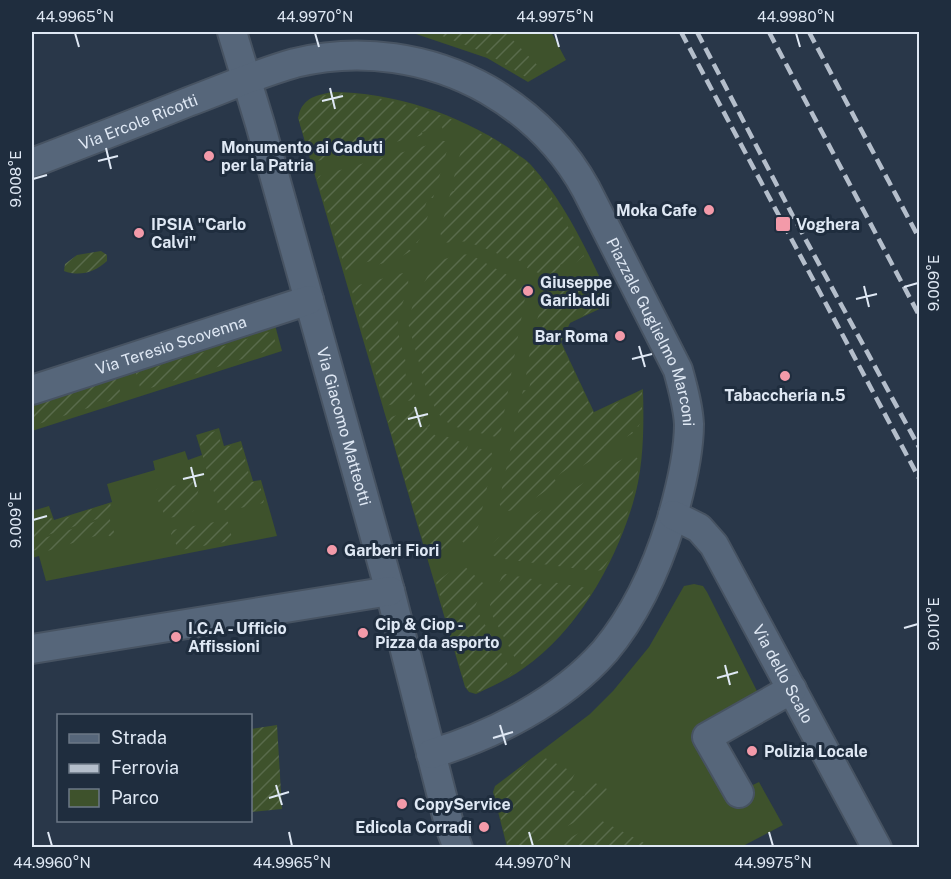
<svg xmlns="http://www.w3.org/2000/svg" width="951" height="879" viewBox="0 0 951 879" font-family="'Public Sans',sans-serif">
<style>
.park{fill:#3e522c}
.garden{fill:url(#garden-furrows)}
.lines{fill:none;stroke-linecap:round;stroke-linejoin:round}
.minor-casing{stroke:#475362;stroke-width:32}
.minor{stroke:#56667a;stroke-width:28}
.rail{stroke:#b4becb;stroke-width:4.5;stroke-dasharray:12 6;stroke-linecap:butt}
.ticks{fill:none;stroke:#dfe8f4;stroke-width:2}
.poi-dot{fill:#f39aa9;stroke:#1f2d3e;stroke-width:2}
.labels{text-anchor:middle;dominant-baseline:central;stroke-width:6;stroke-linejoin:round;paint-order:stroke}
.street-label{font-size:16px;fill:#dfe8f4;stroke:#1f2d3e}
.poi-label{font-size:16px;font-weight:bold;fill:#dfe8f4;stroke:#1f2d3e;text-anchor:start}
.neatline{fill:none;stroke:#dfe8f4;stroke-width:2}
.ticks-label{font-size:15px;text-anchor:middle;fill:#dfe8f4}
</style>
<defs>
<pattern id="garden-furrows" width="10" height="10" patternUnits="userSpaceOnUse" patternTransform="scale(1.5)"><rect width="10" height="10" fill="#3e522c"/><path d="M-1 1l2-2M0 10L10 0M9 11l2-2" fill="none" stroke="#596b4b"/></pattern>
</defs>
<rect width="100%" height="100%" fill="#293749"/>
<g class="park">
<path d="M410 32H551L566 60 528 82 487 58Z"/>
<path d="M332 92C393 92 458 114 509 148 516 154 525 158 531 165 567 205 589 255 612 303L570 323 561 342 594 412 643 389C644 427 644 467 633 503 615 564 577 631 524 668 509 679 493 686 476 694L469 692 465 687 298 118C303 98 313 96 332 92Z"/>
<path d="M275 325 282 351 32 431V402Z"/>
<path d="M219 428 224 446 241 441 253 481 261 480 277 536 46 581 39 556 32 558V511L49 506 54 520 112 502 107 484 155 470 153 461 185 451 188 460 202 455 196 435Z"/>
<path d="M694 584 703 586 707 592 762 701 702 735 738 792 759 782 783 825 741 847H507L493 792 495 786 590 714 613 691 649 647 684 586Z"/>
</g>
<g class="garden">
<path d="M432 32H505L543 71 529 79 488 54Z"/>
<path d="M342 93C381 97 417 106 453 120L452 131 444 133 442 127 422 132 423 135 368 149 367 145 352 149 353 153 317 161C308 155 307 148 304 137 303 132 300 125 299 119 298 96 326 95 342 93Z"/>
<path d="M478 133 489 136 528 163 545 185 584 256 574 264 571 260 560 265 562 270 543 275 527 268 528 265 514 258 512 261C497 253 482 246 466 242 457 240 449 245 442 241L440 231 451 191H454L456 183 453 181C458 165 460 138 478 133Z"/>
<path d="M442 141H446L448 147 433 198 428 197 424 210 429 212 422 235 417 243 413 241 407 248 411 251 395 260 373 266 371 261 355 265 356 270 346 271 317 179 319 176Z"/>
<path d="M101 251 107 255V261C95 272 80 277 64 271L65 264 77 255Z"/>
<path d="M461 254 471 255 522 283 525 298 500 435 496 437 456 427 445 421 437 412 426 388 408 323 413 304 435 262Z"/>
<path d="M403 273 408 277C410 291 400 305 398 319 396 334 404 352 407 367L404 368 407 380 411 379 415 396 412 400 385 406 352 291 359 285Z"/>
<path d="M596 278 608 304 570 322 560 342 594 414 642 391V420L638 427 636 425 631 430 633 433 623 439 621 436 604 447 606 451 576 470 573 465 554 478 557 483 518 510 506 511 501 508 499 502 523 390 529 391 531 378 526 376C530 356 534 311 549 297 555 292 564 290 571 287L573 291 585 287 584 282Z"/>
<path d="M272 331 277 348 141 391 136 373Z"/>
<path d="M116 379 122 397 32 426V406Z"/>
<path d="M419 408 430 425 427 428 437 437 440 434 468 445 467 449 476 452 477 448 491 452 494 457 478 527 475 533 464 543 462 541 448 550 449 553 434 561 428 557 388 422 391 417Z"/>
<path d="M216 431 223 447 241 444 251 482H259L264 500 263 503 227 511 219 507 205 465 198 436Z"/>
<path d="M630 455 635 456 640 461C634 491 621 546 602 570L595 571 497 558 493 555 491 546 498 538 588 480 590 483 606 473 604 469Z"/>
<path d="M193 482 199 488 193 511 175 517 166 518 155 494 157 489Z"/>
<path d="M110 503 113 514 32 540V523L51 517 53 522Z"/>
<path d="M109 517 117 541 105 533 44 552 40 549 32 551V542Z"/>
<path d="M225 520 228 522 232 538 230 541 181 550 178 548 171 534 173 530Z"/>
<path d="M459 565H463L483 583V586L475 607 512 672C507 678 483 692 475 692 470 693 469 690 466 687L436 582Z"/>
<path d="M505 574 532 579 531 583 545 585 546 581 587 588 590 595 571 623 527 664 523 665 516 660 490 611V605L502 576Z"/>
<path d="M277 725 282 809 251 812V729Z"/>
<path d="M539 755 575 773 568 788 584 796 591 781 607 789 595 812 526 847H508L494 792 495 789Z"/>
<path d="M602 821 652 847H552Z"/>
</g>
<g class="lines">
<g class="minor-casing">
<g id="minor">
<path id="s1" d="M232 32 260 124 390 591 449 824 458 848"/>
<path id="s2" d="M32 163C84 143 136 123 188 102 223 89 259 73 295 63 360 47 430 57 488 90 529 114 563 147 586 189L678 370C683 388 688 406 689 424 689 456 680 491 671 522 657 567 636 614 605 651 561 701 494 735 431 754"/>
<path id="s3" d="M32 390 309 300"/>
<path id="s4" d="M673 515 699 528 714 545 877 848"/>
<path d="M32 649 390 591"/>
<path d="M739 793 707 737 792 689"/>
</g>
</g>
<use href="#minor" class="minor"/>
<g class="rail">
<path d="M681 32 920 480"/>
<path d="M697 32 795 220 920 449"/>
<path d="M769 32 920 317"/>
<path d="M809 32 920 240"/>
</g>
</g>
<path class="ticks" d="M75 33 79 47M315 33 319 47M555 33 559 47M796 33 800 47M330 88 335 109M322 101 343 96M106 148 111 169M98 161 118 156M33 179 47 175M864 286 869 307M904 287 918 283M856 299 877 294M639 346 645 367M632 359 652 354M415 407 421 427M408 419 428 414M191 467 196 487M183 479 204 474M33 520 47 516M904 628 918 624M725 665 730 685M717 678 738 672M500 725 506 745M493 738 513 732M276 785 282 805M269 798 289 792M48 832 52 846M289 832 292 846M529 832 533 846M769 832 773 846"/>
<g class="poi-dot">
<circle cx="209" cy="156" r="6"/>
<circle cx="709" cy="210" r="6"/>
<rect x="775" y="216" width="16" height="16" rx="3"/>
<circle cx="139" cy="233" r="6"/>
<circle cx="528" cy="291" r="6"/>
<circle cx="620" cy="336" r="6"/>
<circle cx="785" cy="376" r="6"/>
<circle cx="332" cy="550" r="6"/>
<circle cx="363" cy="633" r="6"/>
<circle cx="176" cy="637" r="6"/>
<circle cx="752" cy="751" r="6"/>
<circle cx="402" cy="804" r="6"/>
<circle cx="484" cy="827" r="6"/>
</g>
<g class="labels">
<g class="street-label">
<text stroke="none"><textPath href="#s2" startOffset="114">Via Ercole Ricotti</textPath></text>
<text stroke="none"><textPath href="#s2" startOffset="780">Piazzale Guglielmo Marconi</textPath></text>
<text stroke="none"><textPath href="#s3" startOffset="146">Via Teresio Scovenna</textPath></text>
<text stroke="none"><textPath href="#s1" startOffset="410">Via Giacomo Matteotti</textPath></text>
<text stroke="none"><textPath href="#s4" startOffset="198">Via dello Scalo</textPath></text>
</g>
<g class="poi-label">
<text x="221" y="147">Monumento ai Caduti<tspan x="221" dy="18">per la Patria</tspan></text>
<text x="697" y="210" text-anchor="end">Moka Cafe</text>
<text x="151" y="224">IPSIA "Carlo<tspan x="151" dy="18">Calvi"</tspan></text>
<text x="796" y="224">Voghera</text>
<text x="540" y="282">Giuseppe<tspan x="540" dy="18">Garibaldi</tspan></text>
<text x="608" y="336" text-anchor="end">Bar Roma</text>
<text x="785" y="395" text-anchor="middle">Tabaccheria n.5</text>
<text x="344" y="550">Garberi Fiori</text>
<text x="375" y="624">Cip &amp; Ciop -<tspan x="375" dy="18">Pizza da asporto</tspan></text>
<text x="188" y="628">I.C.A - Ufficio<tspan x="188" dy="18">Affissioni</tspan></text>
<text x="764" y="751">Polizia Locale</text>
<text x="414" y="804">CopyService</text>
<text x="472" y="827" text-anchor="end">Edicola Corradi</text>
</g>
</g>
<rect width="951" height="879" fill="none" stroke="#1f2d3e" stroke-width="66"/>
<rect x="57" y="714" width="195" height="108" fill="#1f2d3e" stroke="#6c7887" stroke-width="1.5"/>
<rect x="69" y="734" width="30" height="9" fill="#56667a" stroke="#6c7887" stroke-width="1.5"/>
<text x="111" y="744" font-size="18" fill="#dfe8f4">Strada</text>
<rect x="69" y="764" width="30" height="9" fill="#b4becb" stroke="#6c7887" stroke-width="1.5"/>
<text x="111" y="774" font-size="18" fill="#dfe8f4">Ferrovia</text>
<rect x="69" y="789" width="30" height="18" fill="#3e522c" stroke="#6c7887" stroke-width="1.5"/>
<text x="111" y="804" font-size="18" fill="#dfe8f4">Parco</text>
<rect x="33" y="33" width="885" height="813" class="neatline"/>
<g class="ticks-label">
<text x="75" y="22">44.9965°N</text>
<text x="315" y="22">44.9970°N</text>
<text x="555" y="22">44.9975°N</text>
<text x="796" y="22">44.9980°N</text>
<text transform="translate(16 179) rotate(-90)" y="5">9.008°E</text>
<text transform="translate(934 283) rotate(-90)" y="5">9.009°E</text>
<text transform="translate(16 520) rotate(-90)" y="5">9.009°E</text>
<text transform="translate(934 624) rotate(-90)" y="5">9.010°E</text>
<text x="52" y="868">44.9960°N</text>
<text x="292" y="868">44.9965°N</text>
<text x="533" y="868">44.9970°N</text>
<text x="773" y="868">44.9975°N</text>
</g>
</svg>
